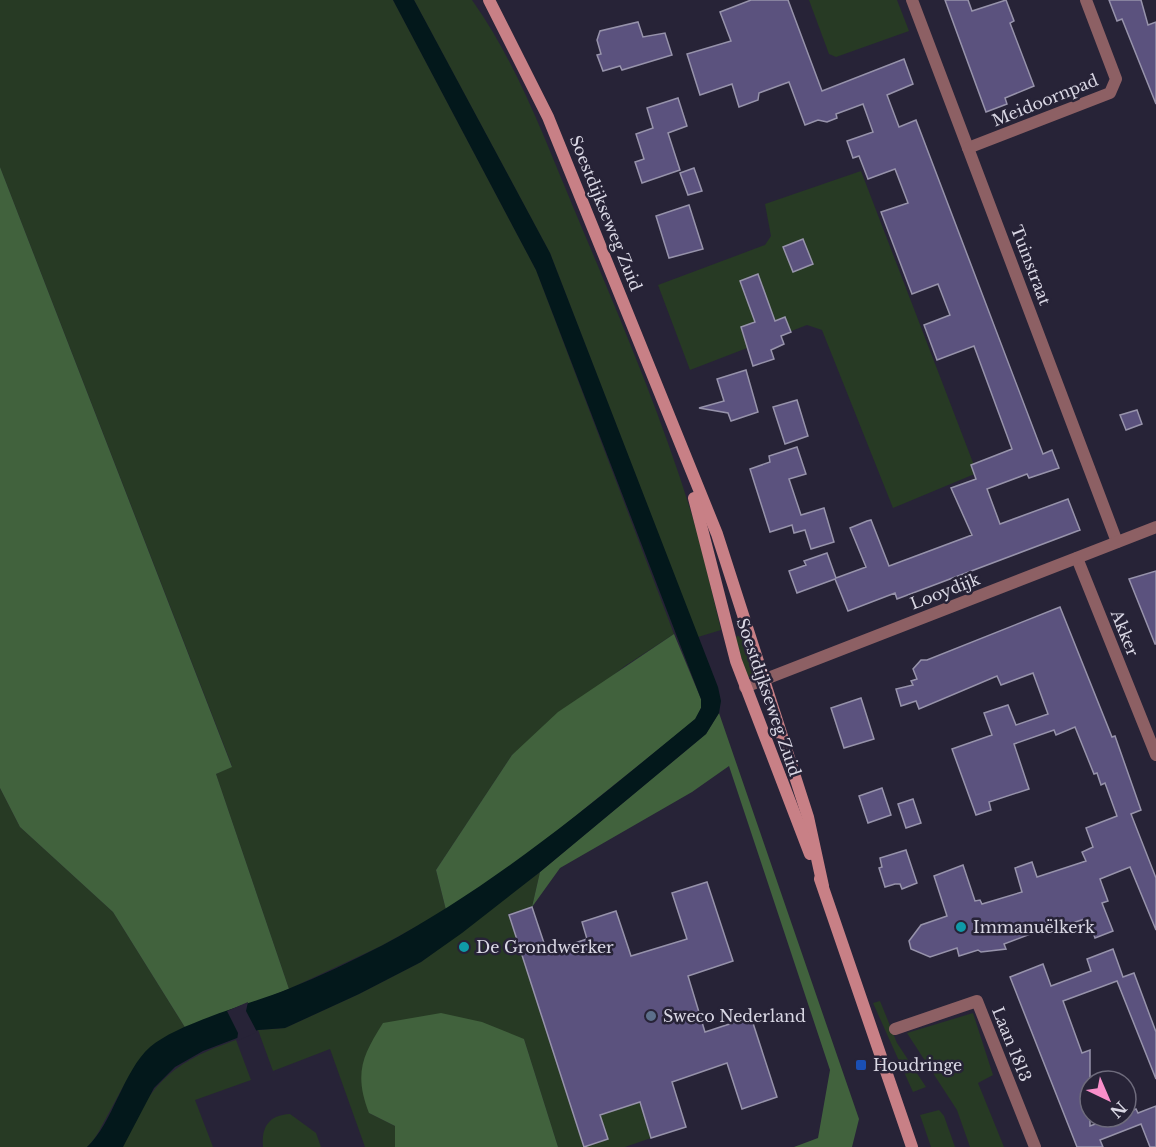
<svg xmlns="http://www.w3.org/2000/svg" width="1156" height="1147" viewBox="0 0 1156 1147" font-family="'Libre Baskerville',serif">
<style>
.green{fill:#273a24}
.forest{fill:#41623d}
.water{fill:#03181b}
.pier{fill:#272337}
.building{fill:#5b527e;stroke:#9793ab;stroke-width:1.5}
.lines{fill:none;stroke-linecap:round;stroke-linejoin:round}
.minor{stroke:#8d6064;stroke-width:12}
.secondary{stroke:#c88086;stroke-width:12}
.culture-dot{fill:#0f9aa8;stroke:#272337;stroke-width:2}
.service-dot{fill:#5c6f8a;stroke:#272337;stroke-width:2}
.transit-dot{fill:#1a4fb4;stroke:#272337;stroke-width:2}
.labels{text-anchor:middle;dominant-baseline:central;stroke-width:5;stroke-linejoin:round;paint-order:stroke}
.street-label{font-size:16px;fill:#d9d7e4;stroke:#272337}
.poi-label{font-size:16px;fill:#d9d7e4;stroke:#272337;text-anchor:start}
</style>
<rect width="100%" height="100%" fill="#272337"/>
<g class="green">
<path d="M0 0H393L536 270 674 634 625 666 512 755 436 870 446 910 381 946 289 989 216 774 232 766 0 167Z"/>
<path d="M414 0H472C517 63 544 138 574 209 618 314 665 422 697 532 706 564 713 597 721 630L698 637 550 253Z"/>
<path d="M809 0H897L909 31 836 57 829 54Z"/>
<path d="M861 171 977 473 893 508 822 330 807 325 690 370 658 285 765 245 771 236 765 204Z"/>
<path d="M741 635 754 674 751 678 747 677 735 637Z"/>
<path d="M0 788 20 827 113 912 186 1029C138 1047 129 1078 105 1120 100 1129 95 1140 87 1147H0Z"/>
<path d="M540 872 532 907 508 914 585 1146 608 1139 600 1115 630 1074 651 1138 625 1147H558L524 1039 369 1113 395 1126V1147H365L330 1049 273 1071 258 1030 285 1028 359 994 421 962Z"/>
<path d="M880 1001 897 1043 926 1087 913 1092 873 1003Z"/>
<path d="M973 1013 993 1075 978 1083 1004 1147H970L957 1110 907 1033Z"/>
<path d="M236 1040 251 1080 195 1100 213 1147H123C149 1084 172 1062 236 1040Z"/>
<path d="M939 1110 944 1116 955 1147H931L920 1115Z"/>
<path d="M290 1114 316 1133 321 1147H263C261 1127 269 1115 290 1114Z"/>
</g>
<g class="forest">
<path d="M0 167 232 767 216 774 289 989 186 1029 113 912 20 827 0 788Z"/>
<path d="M674 634 701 699V708L696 719 522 859 446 910 436 870 512 755 558 712Z"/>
<path d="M719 713 859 1119 852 1147H794L818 1138 830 1070 729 766 692 792 560 868 532 907 540 872 706 734Z"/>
<path d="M441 1013 482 1022 524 1039 558 1147H395V1126L369 1113C354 1074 362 1056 383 1023Z"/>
</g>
<path class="water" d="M393 0H414L550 253 718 687 721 701 719 713 706 734 540 872 462 933 421 962 359 994 285 1028 258 1030 203 1051 175 1067 154 1088 123 1147H87C113 1123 123 1071 150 1047 178 1023 251 1004 288 989 320 976 352 961 383 945 497 884 595 801 695 719L701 708V699L536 270Z"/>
<path class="pier" d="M248 1002 246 1011 257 1032 237 1041 238 1033 227 1011Z"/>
<g class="building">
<path d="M751 0H788L822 91 904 59 913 84 887 95 899 127 916 120 1043 454 1052 450 1059 468 1029 478 1027 474 987 489 1000 524 1068 499 1080 530 897 599 895 593 848 611 835 579 797 593 789 571 806 565 804 561 827 553 836 578 866 567 850 528 867 521 871 520 889 566 972 535 951 488 976 479 971 465 1012 449 974 346 937 360 924 325 950 315 938 284 912 294 881 212 908 203 895 169 868 179 859 156 853 158 847 141 873 132 863 104 836 114 837 118 827 122 818 120 805 125 789 82 759 93 758 100 739 107 732 84 700 95 687 54 731 41 720 12Z"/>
<path d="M945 0H968L972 11 1006 0 1014 21 1010 23 1034 86 1005 98 1007 104 986 112Z"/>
<path d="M1109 0H1141L1148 25 1156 22V104L1122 19 1117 21Z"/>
<path d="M638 22 643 37 665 33 672 55 622 70 620 66 603 71 597 55 601 54 597 40 600 31Z"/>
<path d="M678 98 687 126 668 133 680 170 642 183 635 162 644 159 636 134 653 128 647 108Z"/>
<path d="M694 168 702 191 688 195 680 173Z"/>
<path d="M689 205 703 249 669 258 656 216Z"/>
<path d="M803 239 813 264 793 272 783 247Z"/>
<path d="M758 274 775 321 785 317 791 332 781 336 784 344 771 350 774 359 753 366 741 327 755 322 740 281Z"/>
<path d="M746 370 758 412 731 421 728 413 699 408 724 401 717 379Z"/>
<path d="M797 400 808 436 785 444 773 407Z"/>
<path d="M1137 410 1142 424 1126 430 1120 415Z"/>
<path d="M797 447 806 474 789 479 801 515 824 508 834 542 811 549 805 530 794 533 792 525 770 532 750 469 770 462 769 456Z"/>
<path d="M1156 571V644H1155L1129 579Z"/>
<path d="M1060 607 1112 737 1115 736 1141 810 1131 814 1156 878V930L1130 867 1100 879 1108 901 1102 903 1113 931 1095 938 1088 918 1050 930 1049 927 1004 944 1006 949 981 952 978 950 959 956 957 948 930 957 911 949 909 941 921 925 947 916 934 876 963 865 975 901 980 900 982 904 1022 892 1015 868 1032 862 1037 877 1086 861 1082 852 1093 847 1086 828 1117 816 1105 783 1101 785 1097 773 1094 774 1075 727 1056 735 1054 730 1014 744 1029 789 989 802 991 810 976 815 952 749 992 735 984 713 1008 705 1016 725 1048 714 1033 673 1001 685 997 676 919 709 916 701 901 706 896 689 913 685 911 681 917 679 913 669 921 660H927Z"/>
<path d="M861 698 874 739 844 748 831 708Z"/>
<path d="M882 788 891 815 868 823 859 796Z"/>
<path d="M913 799 921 823 906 828 898 804Z"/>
<path d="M906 850 917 883 902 889 900 884H895L885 887 879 868 882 867 880 858Z"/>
<path d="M707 882 733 961 688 976 705 1032 751 1017 777 1097 742 1109 727 1063 672 1082 686 1127 651 1138 640 1102 600 1115 608 1139 584 1147 509 915 532 907 547 952 587 939 582 922 616 911 631 956 687 939 672 893Z"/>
<path d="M1113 949 1123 977 1134 973 1156 1032V1079L1117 981 1063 1001 1082 1053 1090 1050V1126L1115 1117H1126V1113L1136 1109 1138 1113 1156 1106V1147H1150L1141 1124 1100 1140 1103 1147H1077L1010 977 1043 964 1051 986 1091 971 1087 959Z"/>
</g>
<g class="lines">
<g class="minor">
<path d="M912 0 1117 542"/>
<path d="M968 148 1110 93 1116 79 1086 0"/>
<path d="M1077 558 1156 755"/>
<path d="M745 687 1156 527"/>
<path d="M895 1029 977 1001 1035 1147"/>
</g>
<g class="secondary">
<path d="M489 0 548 117 717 534 808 817 823 886"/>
<path d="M694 498 736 661 810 854"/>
<path d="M820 879 912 1147"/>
</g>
</g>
<g class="culture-dot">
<circle cx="961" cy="927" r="6"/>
<circle cx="464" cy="947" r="6"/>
</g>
<circle class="service-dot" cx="651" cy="1016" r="6"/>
<rect class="transit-dot" x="855" y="1059" width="12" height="12" rx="3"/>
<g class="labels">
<g class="street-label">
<text transform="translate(1045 100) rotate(-22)">Meidoornpad</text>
<text transform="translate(606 213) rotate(68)">Soestdijkseweg Zuid</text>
<text transform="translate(1031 265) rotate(69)">Tuinstraat</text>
<text transform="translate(945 591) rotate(-21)">Looydijk</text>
<text transform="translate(1125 633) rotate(68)">Akker</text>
<text transform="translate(769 697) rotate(71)">Soestdijkseweg Zuid</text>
<text transform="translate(1012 1044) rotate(68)">Laan 1813</text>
</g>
<g class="poi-label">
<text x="973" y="927">Immanuëlkerk</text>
<text x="476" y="947">De Grondwerker</text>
<text x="663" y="1016">Sweco Nederland</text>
<text x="873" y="1065">Houdringe</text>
</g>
</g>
<g transform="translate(1108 1099) rotate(136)"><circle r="28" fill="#272337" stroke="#6e6b7c" stroke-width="1.5"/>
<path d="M0-4.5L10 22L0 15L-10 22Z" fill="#f98fca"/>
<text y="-9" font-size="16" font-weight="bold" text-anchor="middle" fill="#d9d7e4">N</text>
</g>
</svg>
